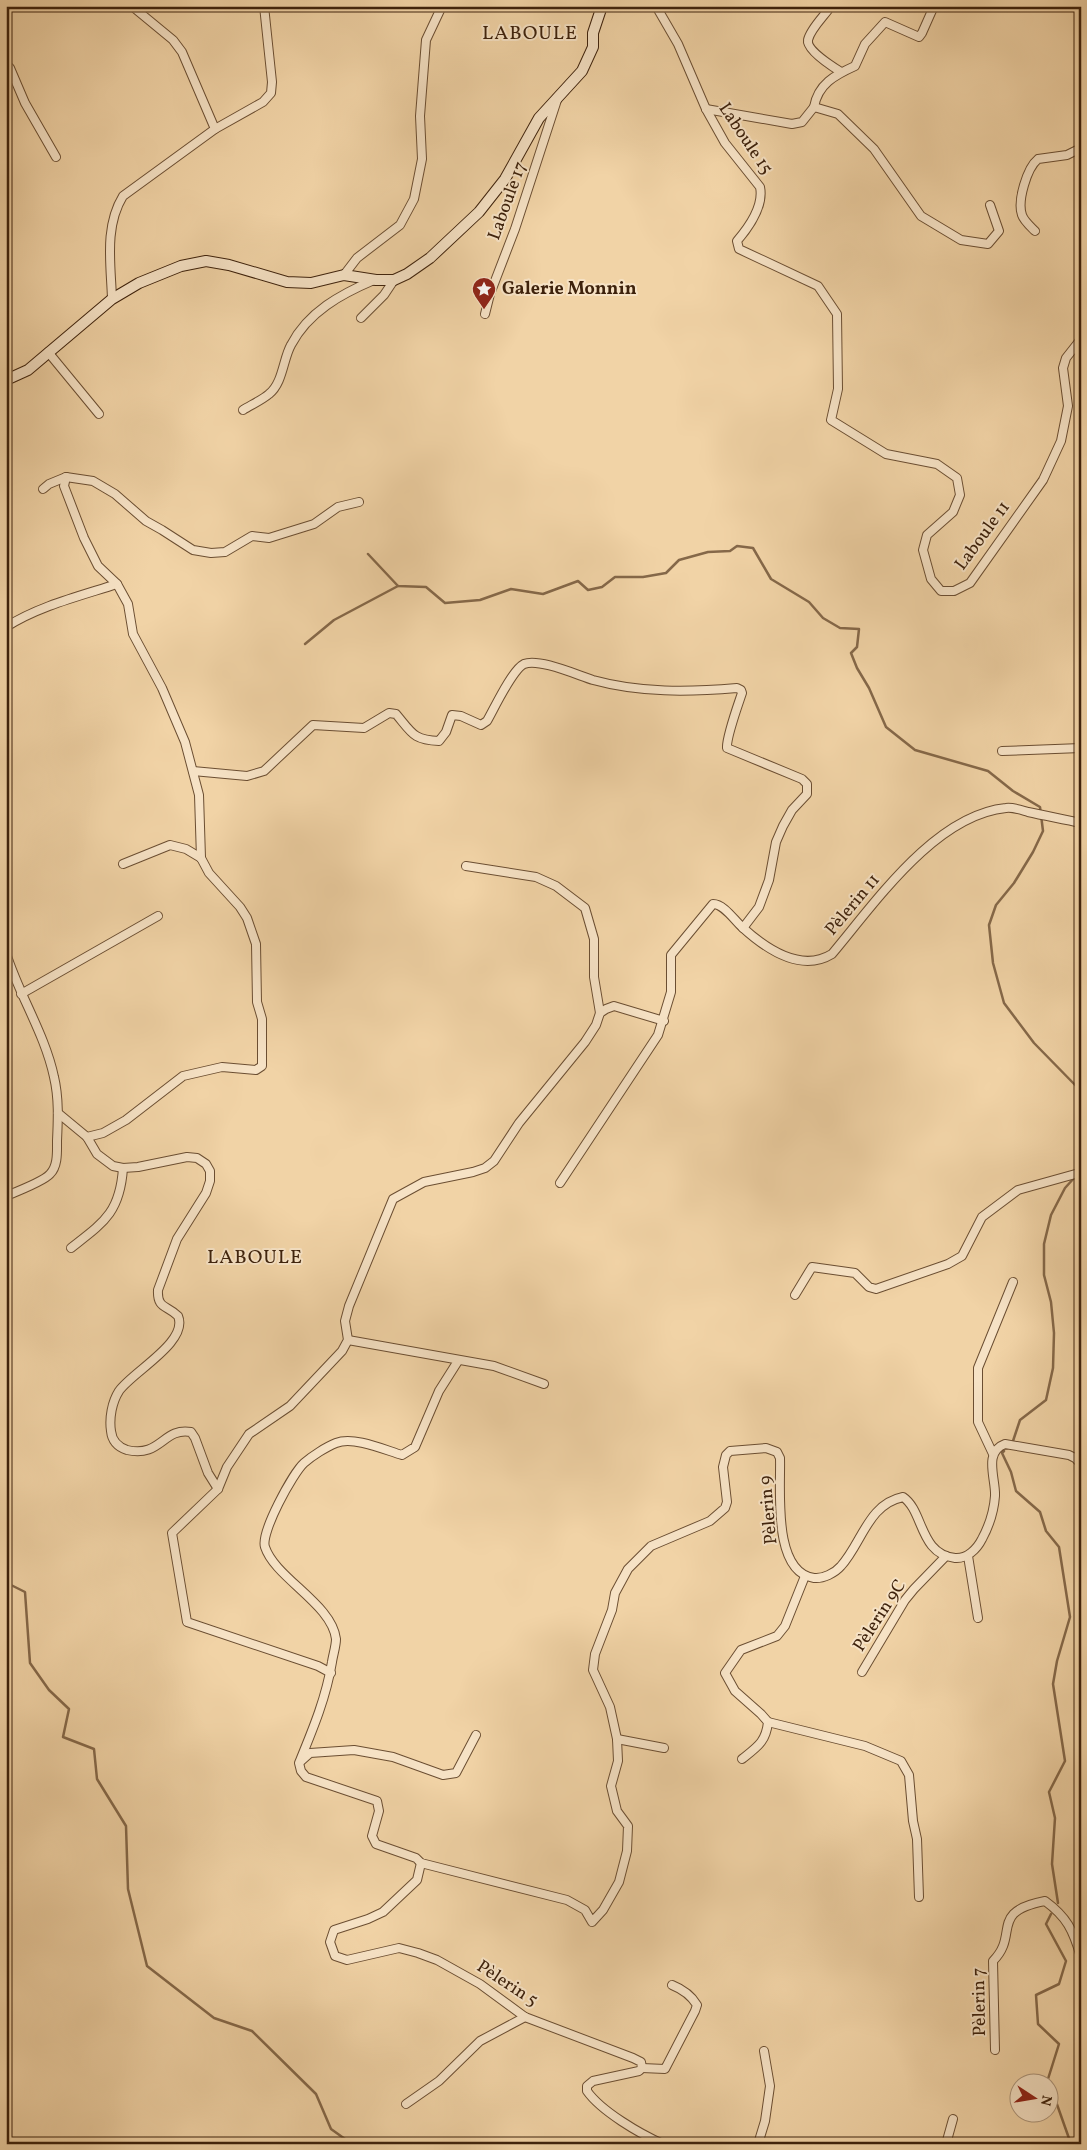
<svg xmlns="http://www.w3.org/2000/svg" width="1087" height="2150" viewBox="0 0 1087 2150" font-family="Vollkorn,serif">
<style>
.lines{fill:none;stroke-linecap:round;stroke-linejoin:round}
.stream{stroke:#856849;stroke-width:2.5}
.street-casing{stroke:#6b4e32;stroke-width:10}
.secondary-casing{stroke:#3e220c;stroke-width:12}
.street{stroke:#f6e2c5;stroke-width:8}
.secondary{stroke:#f6e2c5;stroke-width:10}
.labels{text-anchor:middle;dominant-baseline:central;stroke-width:4;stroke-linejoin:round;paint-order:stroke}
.street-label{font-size:18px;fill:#3e220c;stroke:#f6e2c5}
.poi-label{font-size:18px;font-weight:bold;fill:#3e220c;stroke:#f6e2c5;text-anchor:start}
.quarter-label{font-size:20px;letter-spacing:1px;fill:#3e220c;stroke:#f6e2c5}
</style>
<rect width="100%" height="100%" fill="#f1d3a6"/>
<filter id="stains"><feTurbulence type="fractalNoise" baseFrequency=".004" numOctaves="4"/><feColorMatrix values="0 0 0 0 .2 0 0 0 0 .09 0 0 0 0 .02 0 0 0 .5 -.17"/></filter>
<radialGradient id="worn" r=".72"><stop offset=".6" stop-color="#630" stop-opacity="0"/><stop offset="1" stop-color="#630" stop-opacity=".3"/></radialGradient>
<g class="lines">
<g class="stream">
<path d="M368 554 398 586 426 587 445 603 480 600 511 589 543 594 578 581 588 590 602 587 615 577H643L666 573 679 560 708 552 730 551 737 546 753 548 771 579 809 602 823 618 840 628 859 629 857 647 851 653 857 668 869 688 886 727 915 750 988 771 1013 791 1040 807 1043 831 1033 852 1014 883 996 905 989 925 993 963 1004 1003 1034 1043 1081 1091"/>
<path d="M305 644 334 620 398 586"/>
<path d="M1081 1126 1079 1131 1081 1139"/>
<path d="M1013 1441 1020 1420 1046 1400 1053 1368 1054 1333 1051 1302 1044 1275V1244L1051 1215 1065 1188 1075 1177"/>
<path d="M1004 1451 1002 1453 1011 1472 1016 1491 1040 1512 1046 1531 1059 1547 1070 1617 1057 1661 1053 1684 1065 1761 1049 1792 1055 1818 1052 1864 1058 1903"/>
<path d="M6 1579 11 1585 25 1592 30 1663 49 1690 69 1709 63 1737 94 1749 97 1779 126 1826 128 1889 147 1966 214 2018 252 2031 316 2094 331 2129 352 2144"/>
<path d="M1051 1914 1046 1924 1066 1961 1059 1984 1036 1995 1038 2024 1059 2044 1048 2079 1071 2144"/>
</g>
<g class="street-casing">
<g id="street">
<path d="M656 6 678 44 706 109 725 143 760 187C764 206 749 227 737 241L739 249 818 286 837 314 838 389 831 420 886 454 937 464 957 478 960 495 953 512 927 535 923 550 931 579 941 591H954L970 583 1043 480 1061 441 1068 406 1063 368 1066 358 1081 339"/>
<path d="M133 7 173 40 182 52 215 129"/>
<path d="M828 10C822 18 810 30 808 40 806 50 833 67 841 72"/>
<path d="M6 64 10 68 25 103 56 157"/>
<path d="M814 107C818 84 835 75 855 66L865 44 885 22 919 37 922 33 934 6"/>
<path d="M706 109 792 124 802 122 814 107 838 114 874 149 921 216 961 240 988 244 999 231 990 205"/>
<path d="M1035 231C1030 226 1024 221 1022 215 1017 201 1027 168 1038 159L1067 155 1081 148"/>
<path d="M344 275 357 258 400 225 414 199 422 159 420 116 426 40 442 6"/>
<path d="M112 299C111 265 104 227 123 196L215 129 263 102 271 93 272 82 264 6"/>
<path d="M485 314 490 294 515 229 557 100"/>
<path d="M361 318 384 295 394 280"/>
<path d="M48 352 99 414"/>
<path d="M243 410C251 405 262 400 269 394 283 383 283 359 291 345 308 312 341 294 374 280"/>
<path d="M66 477 64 486 84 538 98 566 117 584"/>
<path d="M43 489 49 484 66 477 93 481 115 494 146 521 162 530 193 550 211 553 225 552 252 536 269 538 314 524 338 507 359 502"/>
<path d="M6 627C39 606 80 596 117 584L128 604 133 634 162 688 185 742 199 795 201 858"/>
<path d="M1002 751 1081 748"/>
<path d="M193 771 247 776 264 771 313 725 364 728 389 713 396 714C412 733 413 740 439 741L446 732 452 715 461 716 481 725 487 721C494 709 512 670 524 664 539 658 577 675 593 680 640 693 689 692 737 688L741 690 742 693C738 705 726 738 727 748L802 779 807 784V794L792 810 783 826 776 842 769 880 759 907 743 928"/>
<path d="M466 866 536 877 556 886 585 908 594 939V977L600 1013"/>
<path d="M6 953C19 995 45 1034 54 1077 59 1098 58 1120 57 1141 57 1152 58 1166 50 1174 44 1181 16 1192 6 1196"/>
<path d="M21 994 158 916"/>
<path d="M58 1113 87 1137 97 1154 113 1166 123 1168 138 1167 187 1157 197 1158 206 1164 210 1171V1181L206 1193 177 1239 158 1290C157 1309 167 1305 178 1316 189 1342 132 1372 119 1391 112 1402 109 1418 111 1431 112 1441 118 1447 127 1450 161 1458 163 1427 191 1432L195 1438 208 1473 218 1489"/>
<path d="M87 1137 103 1133 126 1120 183 1076 222 1067 256 1070 262 1066V1019L257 1002 256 944 247 918 240 907 209 873 201 858 186 849 170 845 123 864"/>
<path d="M560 1183 658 1035 671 992V955L713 904C724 904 734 920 742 927 766 949 801 973 832 954 875 903 935 815 1006 808 1013 807 1021 810 1028 812 1046 816 1063 819 1081 823"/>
<path d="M71 1248C103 1223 120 1213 123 1168"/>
<path d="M795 1295 812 1267 855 1273 869 1287 876 1289 948 1264 962 1256 982 1217 1018 1190 1079 1173 1081 1174"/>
<path d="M348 1340 494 1366 544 1384"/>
<path d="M458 1361 439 1391 415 1447 402 1455C385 1450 354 1436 336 1443 326 1447 312 1456 304 1463 293 1473 260 1533 265 1547 275 1578 332 1604 336 1639 336 1646 333 1655 332 1662 326 1698 313 1729 299 1763L301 1771 306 1777 377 1801 379 1811 372 1836 376 1844 416 1858 421 1863 567 1900 585 1910 592 1922 603 1910 619 1882 627 1851 628 1826 617 1811 611 1786 618 1761 617 1739 610 1707 593 1670 595 1654 612 1610 615 1593 628 1569 651 1546 710 1521 725 1508 727 1502 723 1467 726 1455 730 1451 766 1448 777 1452 780 1458C781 1489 772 1572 814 1578 823 1579 835 1573 841 1566 862 1543 868 1504 903 1497 924 1511 919 1554 955 1558 967 1559 977 1549 982 1539 989 1526 994 1510 995 1496 996 1479 983 1452 1005 1444L1069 1455 1075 1458 1081 1464"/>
<path d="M993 1454 978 1422V1368L1013 1282"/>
<path d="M968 1556 978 1618"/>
<path d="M862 1672 905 1600 914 1589 946 1556"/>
<path d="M331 1673 318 1666 187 1622 172 1533 218 1489 227 1467 249 1434 290 1406 342 1351 348 1340 345 1321 349 1306 393 1199 424 1182 473 1172 485 1168 494 1161 519 1123 585 1042 596 1025 600 1013 606 1009 614 1006 664 1021"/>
<path d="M768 1722 865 1746 901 1761 909 1775 913 1821 917 1839 919 1897"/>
<path d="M617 1739 664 1748"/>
<path d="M742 1759C757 1747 766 1742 768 1722L761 1714 735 1691 725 1673 741 1650 777 1636 785 1626 805 1576"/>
<path d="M301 1761 310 1753 354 1750 393 1757 443 1775 456 1773 476 1735"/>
<path d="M421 1863 417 1880 383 1912 368 1919 334 1930 330 1942 335 1956 347 1960 399 1948 418 1953 437 1960 480 1984 525 2017 633 2058 641 2062 642 2068"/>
<path d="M995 2050 993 1961C1020 1934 988 1912 1045 1901 1067 1917 1073 1930 1081 1957"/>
<path d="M642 2068 639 2071 593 2081 587 2086V2091C601 2111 640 2134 663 2144"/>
<path d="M642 2068 665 2069 695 2011 697 2005C691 1995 682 1989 672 1985"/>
<path d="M406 2104 439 2081 480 2041 525 2017"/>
<path d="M758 2144 765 2121 770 2086 764 2051"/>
<path d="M946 2144 953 2119"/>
</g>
</g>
<g class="secondary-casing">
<path id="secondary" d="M6 380 28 370 112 299 139 283 181 266 206 261 229 265 287 282 311 283 344 275 376 280H394L407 274 430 258 479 212 505 179 539 118 582 71 593 47V33L602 6"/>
</g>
<use href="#street" class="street"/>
<use href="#secondary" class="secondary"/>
</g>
<defs>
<g id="sight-pin" transform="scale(1.25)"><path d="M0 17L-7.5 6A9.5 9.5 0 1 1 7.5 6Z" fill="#8f2418" stroke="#f6e2c5"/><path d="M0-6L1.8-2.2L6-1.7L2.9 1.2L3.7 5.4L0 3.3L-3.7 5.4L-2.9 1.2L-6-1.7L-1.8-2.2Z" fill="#fff"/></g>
</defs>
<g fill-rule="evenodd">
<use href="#sight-pin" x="484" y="289"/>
</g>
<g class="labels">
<g class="street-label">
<text transform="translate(745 139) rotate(56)">Laboule 15</text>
<text transform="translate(508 201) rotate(-70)">Laboule 17</text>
<text transform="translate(983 536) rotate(-54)">Laboule 11</text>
<text transform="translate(853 905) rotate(-50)">Pèlerin 11</text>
<text transform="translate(769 1510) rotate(-95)">Pèlerin 9</text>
<text transform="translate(880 1616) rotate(-57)">Pèlerin 9C</text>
<text transform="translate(507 1984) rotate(33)">Pèlerin 5</text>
<text transform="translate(980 2002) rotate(-91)">Pèlerin 7</text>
</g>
<g class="poi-label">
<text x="502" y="289">Galerie Monnin</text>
</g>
<g class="quarter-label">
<text x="530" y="34">LABOULE</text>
<text x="255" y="1258">LABOULE</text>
</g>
</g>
<rect width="1087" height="2150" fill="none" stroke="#f1d3a6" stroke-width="25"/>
<rect x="8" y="8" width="1072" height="2135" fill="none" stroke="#3e220c" stroke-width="2.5"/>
<rect x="12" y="12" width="1062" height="2125" fill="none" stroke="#3e220c"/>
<g transform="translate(1034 2098) rotate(102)"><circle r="24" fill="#f6e2c5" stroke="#ac957b"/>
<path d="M0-4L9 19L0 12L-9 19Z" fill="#8f2418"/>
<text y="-8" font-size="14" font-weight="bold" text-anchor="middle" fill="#3e220c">N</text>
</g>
<rect width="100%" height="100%" filter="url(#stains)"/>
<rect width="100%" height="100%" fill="url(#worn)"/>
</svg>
